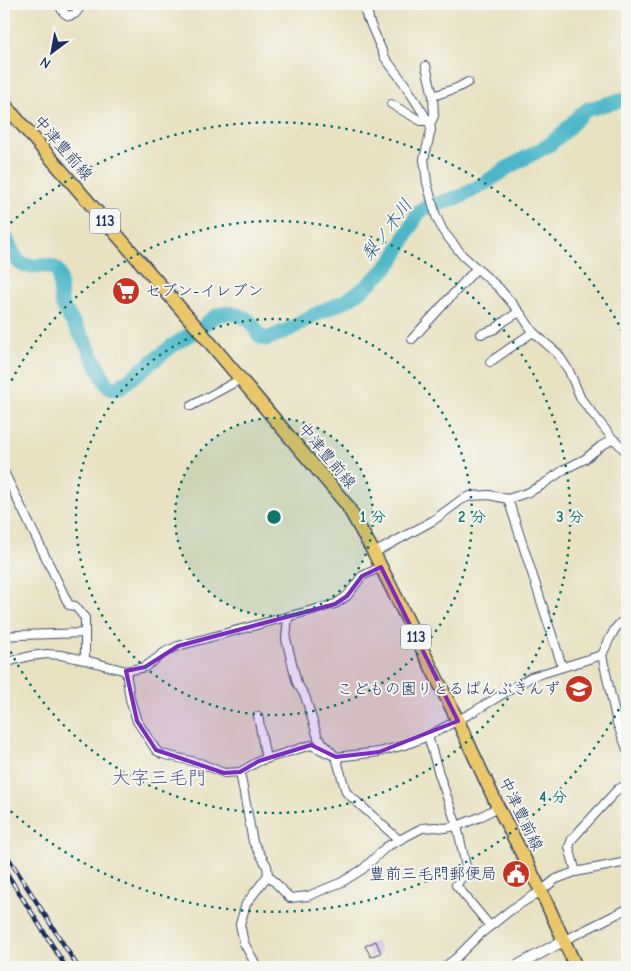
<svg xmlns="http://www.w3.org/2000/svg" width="631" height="971" viewBox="0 0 631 971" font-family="'Comic Neue','Klee One',sans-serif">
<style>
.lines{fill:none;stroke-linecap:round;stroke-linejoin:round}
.river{stroke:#4cb7c9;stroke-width:15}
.building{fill:#d6ade6}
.minor-casing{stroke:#3a4a6d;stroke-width:10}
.tertiary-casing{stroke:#3a4a6d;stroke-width:12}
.primary-casing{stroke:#3a4a6d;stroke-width:15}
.minor{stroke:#fff;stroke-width:8}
.tertiary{stroke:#fff;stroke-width:10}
.primary{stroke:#eac769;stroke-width:12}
.rail-casing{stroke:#1b2f5e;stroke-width:4.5}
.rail{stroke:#f6f6f2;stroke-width:2.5;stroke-dasharray:8;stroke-linecap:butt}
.marked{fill:#7b2cbf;fill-opacity:0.2;stroke:#7b2cbf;stroke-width:4;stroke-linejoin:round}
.ring{fill:none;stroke:#0f766e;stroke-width:2.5;stroke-dasharray:2.5 5}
.labels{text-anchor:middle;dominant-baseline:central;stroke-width:4;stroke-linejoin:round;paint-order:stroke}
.shield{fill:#f6f6f2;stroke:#5d6b8a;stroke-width:1}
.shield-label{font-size:15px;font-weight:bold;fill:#1b2f5e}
.street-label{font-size:16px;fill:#1b2f5e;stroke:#f6f6f2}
.poi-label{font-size:16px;fill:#1b2f5e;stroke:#f6f6f2;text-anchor:end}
.water-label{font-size:18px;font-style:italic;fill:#2a587e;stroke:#f6f6f2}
.quarter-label{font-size:19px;fill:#5c5b8e;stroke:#f6f6f2}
.centre{fill:#0f766e;stroke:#f6f6f2;stroke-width:2.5}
.ring-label{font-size:15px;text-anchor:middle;font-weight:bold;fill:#0f766e;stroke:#f6f6f2;stroke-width:4;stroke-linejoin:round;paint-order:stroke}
</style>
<rect width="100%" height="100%" fill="#f6f6f2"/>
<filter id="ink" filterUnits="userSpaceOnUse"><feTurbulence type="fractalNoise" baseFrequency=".02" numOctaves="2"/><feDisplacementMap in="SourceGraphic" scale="10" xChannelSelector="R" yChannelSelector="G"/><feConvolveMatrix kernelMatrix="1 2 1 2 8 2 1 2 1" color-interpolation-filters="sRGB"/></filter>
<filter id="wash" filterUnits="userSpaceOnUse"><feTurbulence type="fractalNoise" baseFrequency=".0096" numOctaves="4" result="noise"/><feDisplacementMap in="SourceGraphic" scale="20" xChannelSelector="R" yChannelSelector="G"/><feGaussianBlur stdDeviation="1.12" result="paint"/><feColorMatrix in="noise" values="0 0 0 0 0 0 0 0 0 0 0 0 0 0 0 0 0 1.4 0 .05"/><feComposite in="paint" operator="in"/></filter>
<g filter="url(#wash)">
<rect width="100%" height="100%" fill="#e8e2c1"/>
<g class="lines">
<g class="river">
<path d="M4 234C8 242 13 256 19 262 28 271 48 261 56 269 62 275 59 294 62 303 67 316 77 328 84 340 91 353 98 368 105 382 109 387 113 390 120 387L172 346 192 333"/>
<path d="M206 323C209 321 213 318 216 316 227 310 246 315 253 325 258 332 258 338 267 339L290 329 312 316 345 301 363 289 381 273 393 260 417 215 424 208 462 196 485 183 507 168 549 145 563 133 581 114 588 109 614 102 627 100"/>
</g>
</g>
<g id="blocks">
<path class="building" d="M376 941 381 953 371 957 365 946Z"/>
</g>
</g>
<g filter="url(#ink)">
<use href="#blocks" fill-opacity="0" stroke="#3a4a6d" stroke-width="1"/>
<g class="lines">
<g class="minor-casing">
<g id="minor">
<path d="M58 4 64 13 69 16 75 14 83 4"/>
<path d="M368 18 385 58 404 83 430 124 431 130 424 159 427 183 436 216 443 231 463 256 499 288 521 314 533 332 558 354 569 371 581 399 613 439 617 442 627 453"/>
<path d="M426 66 433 96"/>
<path d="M391 104 421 121H428"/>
<path d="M430 124 434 116 433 96 457 88 468 82"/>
<path d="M481 334 495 329 506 320 519 312"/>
<path d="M412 339 477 268"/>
<path d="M490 362 533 332"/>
<path d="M191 406 241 379"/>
<path d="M4 472 69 605 75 606 85 618V660"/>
<path d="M508 499 562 666"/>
<path d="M374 553 434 520 461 500 470 496 489 495 508 499 529 492 542 485 565 469 585 459 601 446 613 439"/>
<path d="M288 617 286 639 297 683 305 696 318 738 336 757 346 792 399 840"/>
<path d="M627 620 620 623 615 629 609 640 602 655 617 723 627 749"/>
<path d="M4 636 20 635 85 633"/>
<path d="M4 663 30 656 47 654 61 655 85 660 126 671 145 667 165 652 178 646 335 604 347 596 362 576 381 567"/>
<path d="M126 671 130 699 137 721 156 750 162 754 200 763 224 773 240 772 259 761 311 745 336 757 379 752 405 745 428 736 473 712 531 677 602 655"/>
<path d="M258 716 266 759"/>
<path d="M428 736 439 774 457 826 467 871 456 885 490 926"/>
<path d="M240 772 253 842 267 866 268 875 290 898 308 896 342 882 363 869 386 847 422 828 436 827 445 828 457 826 480 817 498 807"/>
<path d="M576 872 569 847 572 839 618 789 627 785"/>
<path d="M563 941 627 909"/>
<path d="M257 967 244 943 240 924 246 904 268 875"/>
<path d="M444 967 455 959 479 935 512 909 541 891 556 879 575 872 627 862"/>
</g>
</g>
<g class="tertiary-casing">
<g id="tertiary">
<path d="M364 4 368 18"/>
<path d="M515 967 563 941"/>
</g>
</g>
<g class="primary-casing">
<path id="primary" d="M4 104 206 338 347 505 374 553 458 721 498 807 541 891 576 967"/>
</g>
<use href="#minor" class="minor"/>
<use href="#tertiary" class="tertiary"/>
<use href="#primary" class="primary"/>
<g class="rail-casing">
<g id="rail">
<path d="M4 851 78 967"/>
<path d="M4 869 66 967"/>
</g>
</g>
<use href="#rail" class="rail"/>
</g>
</g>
<path class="marked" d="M381 567 458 721 379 752 336 757 311 745 259 761 240 772 224 773 156 750 137 721 126 671 145 667 178 646 335 604 347 596 362 576Z"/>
<circle cx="274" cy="517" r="99" fill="#0f766e" fill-opacity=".12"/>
<g class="ring">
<circle cx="274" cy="517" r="99"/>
<circle cx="274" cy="517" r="198"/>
<path d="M5 394A296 296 0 1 1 5 640"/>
<path d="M626 696A395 395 0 0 1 5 806M5 228A395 395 0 0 1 626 338"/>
</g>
<defs>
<g id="supermarket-disc" transform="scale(1.4375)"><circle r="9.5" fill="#c8321e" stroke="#f6f6f2"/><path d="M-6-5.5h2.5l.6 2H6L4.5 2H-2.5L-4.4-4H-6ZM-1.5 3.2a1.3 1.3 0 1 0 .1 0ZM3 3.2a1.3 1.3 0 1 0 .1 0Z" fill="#fff"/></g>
<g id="school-disc" transform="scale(1.4375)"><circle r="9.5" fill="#c8321e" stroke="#f6f6f2"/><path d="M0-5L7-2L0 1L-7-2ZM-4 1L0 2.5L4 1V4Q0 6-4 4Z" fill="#fff"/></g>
<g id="civic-disc" transform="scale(1.4375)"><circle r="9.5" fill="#c8321e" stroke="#f6f6f2"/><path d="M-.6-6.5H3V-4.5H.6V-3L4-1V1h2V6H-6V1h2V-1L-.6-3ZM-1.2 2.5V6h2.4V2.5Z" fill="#fff"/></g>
</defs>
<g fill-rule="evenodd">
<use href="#supermarket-disc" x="126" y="291"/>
<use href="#school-disc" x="579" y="689"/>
<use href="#civic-disc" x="516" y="874"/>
</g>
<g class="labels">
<g class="shield">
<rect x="90" y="208.5" width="30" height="25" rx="4"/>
<rect x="401" y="624.5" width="30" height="25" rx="4"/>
</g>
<g class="shield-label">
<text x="105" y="221">113</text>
<text x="416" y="637">113</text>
</g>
<g class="street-label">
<text transform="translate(63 148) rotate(49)">中津豊前線</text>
<text transform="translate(327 456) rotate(50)">中津豊前線</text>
<text transform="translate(521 814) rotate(64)">中津豊前線</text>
</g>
<g class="poi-label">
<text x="145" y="291" text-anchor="start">セブン-イレブン</text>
<text x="560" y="689">こどもの園りとるぱんぷきんず</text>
<text x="497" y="874">豊前三毛門郵便局</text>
</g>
<g class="water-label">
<text transform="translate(387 230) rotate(-53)">梨ノ木川</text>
</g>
<g class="quarter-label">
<text x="159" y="778">大字三毛門</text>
</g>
</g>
<circle cx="274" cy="517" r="8" class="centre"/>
<g class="ring-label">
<text x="373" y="522">1 分</text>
<text x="472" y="522">2 分</text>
<text x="570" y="522">3 分</text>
<text x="553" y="802">4 分</text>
</g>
<rect width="631" height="971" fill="none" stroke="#f6f6f2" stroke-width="20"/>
<g transform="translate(52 52) rotate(212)" stroke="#f6f6f2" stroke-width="4" paint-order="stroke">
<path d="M0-4L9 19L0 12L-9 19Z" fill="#1b2f5e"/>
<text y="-8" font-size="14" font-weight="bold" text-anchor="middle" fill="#1b2f5e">N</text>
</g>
</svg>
